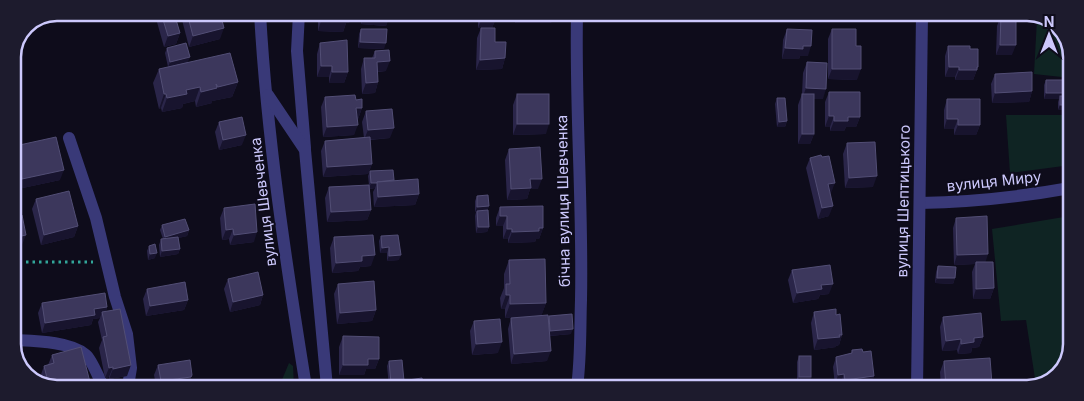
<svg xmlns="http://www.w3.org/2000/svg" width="1084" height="401" viewBox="0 0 1084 401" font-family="Inter,sans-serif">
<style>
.green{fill:#0f2423}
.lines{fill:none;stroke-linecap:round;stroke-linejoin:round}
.path{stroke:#32a69a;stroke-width:3;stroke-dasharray:2.5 4;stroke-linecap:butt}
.minor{stroke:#393978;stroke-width:12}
.wall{fill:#2a2549}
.shaded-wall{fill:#18142e}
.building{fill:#3c375c;stroke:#524e75}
.labels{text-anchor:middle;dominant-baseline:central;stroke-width:4;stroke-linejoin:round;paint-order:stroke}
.street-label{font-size:15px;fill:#ccc8fc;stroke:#0e0c1b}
.rim{fill:none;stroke:#ccc8fc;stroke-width:2.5}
</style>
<rect width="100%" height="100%" fill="#0e0c1b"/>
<g class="green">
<path d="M1044 17 1062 30 1071 54V78L1034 74 1037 19Z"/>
<path d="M1006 115H1071V165L1010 173Z"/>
<path d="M1070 216 1069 359 1054 379 1036 385 1026 320 1001 321 992 229Z"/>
<path d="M289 363 293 366 294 387H279Z"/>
</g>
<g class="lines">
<path class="path" d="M13 262H93"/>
<g class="minor">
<path d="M260 13C267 138 286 263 306 387"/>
<path d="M299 13 297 51 305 148"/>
<path d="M268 95 305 150 327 387"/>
<path d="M69 138 96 218 115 297 127 334 131 368 128 386"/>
<path d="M920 203C971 202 1020 197 1070 188"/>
<path d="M13 340C32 341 70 341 86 355 92 360 99 379 103 386"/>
<path d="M577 387C581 358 580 329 581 300 583 204 575 109 577 14"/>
<path d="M917 388 922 15"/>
</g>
</g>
<g class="wall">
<path d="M155 13H174L180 33 176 44 164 47 155 15Z"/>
<path d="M183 13H220V39L189 47 181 16Z"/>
<path d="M318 13H352L349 23H346L343 32 318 31Z"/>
<path d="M362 13H390L386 26 361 24Z"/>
<path d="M478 14H503L502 15H496V18L492 28 495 42 505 58 502 69 476 70 477 38 481 28H478Z"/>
<path d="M515 14H554L551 23H515Z"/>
<path d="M1001 15 1012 55H996L997 26Z"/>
<path d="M361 29 384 49 358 48 359 34Z"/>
<path d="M787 29 808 56H800L799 59H782L783 40Z"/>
<path d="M832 29 857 80 828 79V39Z"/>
<path d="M320 43 348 72 344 83H329V77H317V54Z"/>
<path d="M948 46 970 49 978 67 973 80H955V77H945V56Z"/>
<path d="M167 48 188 62 238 82 232 97 212 101V103L196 107 195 101 183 104 182 108 162 112 161 108 159 109 153 83 159 69 168 67 165 53Z"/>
<path d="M375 51 386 71 378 72V82L375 93 362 94 361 69 364 58H372Z"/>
<path d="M807 62 823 99H814V134L810 144H798V105L802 94 803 73Z"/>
<path d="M995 74 1032 91 1029 102 992 103 991 84Z"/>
<path d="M1046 80 1069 93 1058 110V102L1059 99H1044V85Z"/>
<path d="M829 92 860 117 856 127H846L844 131H830V127H825V102Z"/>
<path d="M517 94 546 134 513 135V105Z"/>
<path d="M325 97 356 100 362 108 358 119H357L354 135 323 137 321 107Z"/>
<path d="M777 98 787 121 785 127H777L775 104Z"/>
<path d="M947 99 980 125 976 135H954V129H944V110Z"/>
<path d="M366 111 390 138 370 140 372 164 368 174 323 177 321 151 325 141 364 138 362 122Z"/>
<path d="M219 122 242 145 219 150 215 132Z"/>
<path d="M847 143 873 187 845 188 843 154Z"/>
<path d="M15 146 60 180 18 189 13 162V153Z"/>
<path d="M509 149 538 189H530L527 199 507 200 505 160Z"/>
<path d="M810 158 831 193H830L829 216 818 219 806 168Z"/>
<path d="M370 171 394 180 419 194 415 205 374 207 373 192 375 188 370 189 371 210 367 220 327 222 325 198 329 187 369 185 368 176Z"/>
<path d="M477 196 489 206 487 210 489 227 487 232 476 233 475 216 476 212H475V201Z"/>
<path d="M36 199 78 226 74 237 41 245 32 209Z"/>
<path d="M500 207 543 228 539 239H536L535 242 508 243V239H503V226H496V218Z"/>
<path d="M224 208 254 242 230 245 229 239 222 240 220 218Z"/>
<path d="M956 218 985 262 994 288 990 299H973L972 272 975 264 954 265 953 228Z"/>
<path d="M162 225 189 230 187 236 178 238 180 249 178 254 160 257 159 245 161 239H163L160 230Z"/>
<path d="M381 236 399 260 387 261V253H380L379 241Z"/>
<path d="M334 237 371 266 360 267 358 271 332 273 330 248Z"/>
<path d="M149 246 155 258 148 260 147 251Z"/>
<path d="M509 260 546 303 541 316 548 319 549 316 571 334 550 336 547 361 511 364 508 329 511 318H522H505V309H501L500 298 504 288V274Z"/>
<path d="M938 266 955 278 953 284 935 283 936 272Z"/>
<path d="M792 270 829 294 820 295 818 299 793 303 788 280Z"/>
<path d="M228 279 263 295 260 305 230 312 224 289Z"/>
<path d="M338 284 376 310 372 321 337 324 334 294Z"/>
<path d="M147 289 188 300 184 310 146 316 143 299Z"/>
<path d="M42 303 107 307 106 311 127 376 109 379V377L105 378 99 348 102 340 98 322 100 318 93 319 91 325 42 333 38 313Z"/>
<path d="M814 312 836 315 842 335 839 345 836 346V347L814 350 811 323Z"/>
<path d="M943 317 983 337 979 347 972 348 971 353 958 354 957 350 942 351 940 327Z"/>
<path d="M474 321 498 353 472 355 470 331Z"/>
<path d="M343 336 379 359 375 369H366L364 375H339V347Z"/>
<path d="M852 350 863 352 874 376 870 387 858 388H841L840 385H835L833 367 836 357 851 354Z"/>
<path d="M52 355 91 386H42L40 384 39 380 44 366 48 365Z"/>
<path d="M799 356 811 377 809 383H797V362Z"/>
<path d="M389 361 404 381 424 387H389L387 366Z"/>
<path d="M944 361 992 384 990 388H941L940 372Z"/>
<path d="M158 365 192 375 188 386H156L154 375Z"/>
</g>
<g class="shaded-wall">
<path d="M347 13H352L349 23H346L343 32 318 31 321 21Z"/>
<path d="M365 14 390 16 386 26 361 24Z"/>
<path d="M493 14H503L502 15H492Z"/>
<path d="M518 14H554L551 23H515Z"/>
<path d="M835 14H857L855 20H833Z"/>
<path d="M482 18H496L492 28H478Z"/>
<path d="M224 28 220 39 189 47 193 36Z"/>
<path d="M180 33 176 44 164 47 168 36Z"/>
<path d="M360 42 386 43 384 49 358 48Z"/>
<path d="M1000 45H1016L1012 55H996Z"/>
<path d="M803 46H811L808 56H800L799 59H782L785 48Z"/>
<path d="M190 57 188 62 168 67 170 62Z"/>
<path d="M505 58 502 69 476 70 480 60Z"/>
<path d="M390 61 386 71 373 72 377 62Z"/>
<path d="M321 66H332L329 77H317Z"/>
<path d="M949 67H959L955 77H945Z"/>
<path d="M978 67 973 80H955L959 70Z"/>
<path d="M832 69H861L857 80 828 79Z"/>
<path d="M332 72H348L344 83H329Z"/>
<path d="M238 82 232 97 212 101V103L196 107 201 92 217 88 218 87Z"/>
<path d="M378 82 375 93 362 94 366 83Z"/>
<path d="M200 87 195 101 183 104 182 108 162 112 167 98 186 90Z"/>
<path d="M806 88 826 89 823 99H802Z"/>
<path d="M1032 91 1029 102 992 103 995 93Z"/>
<path d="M1046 93H1069L1067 98 1060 96 1059 99H1044Z"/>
<path d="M164 94H166L161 108 159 109Z"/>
<path d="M1060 105H1071V110H1058Z"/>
<path d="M356 108H362L358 119H353Z"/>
<path d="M829 116H834L830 127H825Z"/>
<path d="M848 117H860L856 127H846L844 131H830L834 121Z"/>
<path d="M947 119H958L954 129H944Z"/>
<path d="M787 121 785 127H777L779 122Z"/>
<path d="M517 124H549L546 134 513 135Z"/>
<path d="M358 125 354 135 323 137 327 127Z"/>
<path d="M958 125H980L976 135H954Z"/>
<path d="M394 128 390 138 364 140 368 130Z"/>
<path d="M802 134H814L810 144H798Z"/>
<path d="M246 135 242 145 219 150 223 140Z"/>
<path d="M372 164 368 174 323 177 327 167Z"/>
<path d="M64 170 60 180 18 189 22 179Z"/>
<path d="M877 176 873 187 845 188 849 178Z"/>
<path d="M530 179H542L538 189H530L527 199 507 200 511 189Z"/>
<path d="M371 183H377L375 188 369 189Z"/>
<path d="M835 183 831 193 824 195 828 184Z"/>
<path d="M419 194 415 205 374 207 378 197Z"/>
<path d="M489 206 487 212H475L477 207Z"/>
<path d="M833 206 829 216 818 219 822 208Z"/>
<path d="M371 210 367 220 327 222 331 212Z"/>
<path d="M500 216H507L503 226H496Z"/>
<path d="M78 226 74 237 41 245 44 235Z"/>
<path d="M478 227H489L487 232 476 233Z"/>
<path d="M543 228 539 239H536L535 242 508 243 512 232Z"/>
<path d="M233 229 229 239 222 240 226 230Z"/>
<path d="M507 229H512L508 239H503Z"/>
<path d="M189 230 187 236 164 242 165 237Z"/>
<path d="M257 232 254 242 230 245 234 235Z"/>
<path d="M26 235 22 245 13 247V238Z"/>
<path d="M389 247 387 253H380L382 248Z"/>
<path d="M180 249 178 254 160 257 162 251Z"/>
<path d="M157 253 155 258 148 260 150 254Z"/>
<path d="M988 254 985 264 976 262 975 264 954 265 957 255Z"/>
<path d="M375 255 371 266 360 267 358 271 332 273 336 263 362 256Z"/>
<path d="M401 255 399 260 387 261 389 256Z"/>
<path d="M937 278H955L953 284 935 283Z"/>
<path d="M833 284 829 294 820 295 818 299 793 303 797 293 821 285Z"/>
<path d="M994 288 990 299H973L976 289Z"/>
<path d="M263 295 260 305 230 312 233 302Z"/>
<path d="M506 295H510L505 309H501Z"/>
<path d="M188 300 184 310 146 316 150 306Z"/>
<path d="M546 303 541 317 505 318 510 304Z"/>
<path d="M107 307 104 318 102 312 100 318 93 319 91 325 42 333 45 323 94 309Z"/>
<path d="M376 310 372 321 337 324 340 313Z"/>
<path d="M573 329 571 334 548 336 550 331Z"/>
<path d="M842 335 839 345 836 346V347L814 350 818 339Z"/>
<path d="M983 337 979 347 972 348 971 353 958 354 961 344 974 338Z"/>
<path d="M961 339 957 350 942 351 946 341Z"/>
<path d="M502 342 498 353 472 355 476 344Z"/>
<path d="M551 351 547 361 511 364 514 354Z"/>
<path d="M368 359H379L375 369H366L364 375H339L343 365Z"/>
<path d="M131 365 127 376 109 379 113 369Z"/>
<path d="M113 367 109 377 105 378 109 368Z"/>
<path d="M844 374 840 385H835L838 375Z"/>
<path d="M192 375 188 386H159L161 381Z"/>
<path d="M874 376 870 387 858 388H842L845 380Z"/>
<path d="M799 377H811L809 383H797Z"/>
<path d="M391 383H394L392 387H390Z"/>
<path d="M992 384 990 388H946V387Z"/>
</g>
<g class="building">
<path d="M161 13H174L180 33 168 36Z"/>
<path d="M187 13H220L224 28 193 36Z"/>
<path d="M322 13H347V21H321Z"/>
<path d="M365 13H390V16Z"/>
<rect x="482" y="14" width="14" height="4"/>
<path d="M1001 15H1016V45H1000Z"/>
<path d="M481 28H495V42H506L505 58 480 60Z"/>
<path d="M361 29H387L386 43 360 42Z"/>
<path d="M787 29 812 30 811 46H803V49L785 48Z"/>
<path d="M832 29H856V46H861V69H832Z"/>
<path d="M347 40 348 72H332V66H321L320 43Z"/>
<path d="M186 43 190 57 170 62 167 48Z"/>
<path d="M948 46H970V49H978V67H977V70H959V67H949Z"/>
<path d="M389 50 390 61 377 62 378 82 366 83 364 58H375V51Z"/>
<path d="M230 53 238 82 218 87 216 84 217 88 201 92 200 87 186 90 187 94 167 98 166 94H164L159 69Z"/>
<path d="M807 62 827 63 826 89 806 88Z"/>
<path d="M1032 72V91L995 93V74Z"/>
<path d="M1046 80H1068L1069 93H1046Z"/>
<path d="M829 92H860V117H848V121H834V116H829Z"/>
<rect x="517" y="94" width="32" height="30"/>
<rect x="802" y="94" width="12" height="40"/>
<path d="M355 95 356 100 362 99V108H356L358 125 327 127 325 97Z"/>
<rect x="1060" y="96" width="11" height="9"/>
<path d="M777 98H785L787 121 779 122Z"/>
<path d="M947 99H980V125H958V119H947Z"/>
<path d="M392 109 394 128 368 130 366 111Z"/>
<path d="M242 117 246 135 223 140 219 122Z"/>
<path d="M56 137 64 170 22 179 15 146Z"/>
<path d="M370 137 372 164 327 167 325 141Z"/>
<path d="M875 142 877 176 849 178 847 143Z"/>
<path d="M540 147 542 179H530L531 188 511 189 509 149Z"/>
<path d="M821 155 822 157 829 156 835 183 828 184 833 206 822 208 810 158Z"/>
<path d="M393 170 394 180 377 182V183H371L370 171Z"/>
<path d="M418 179 419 194 378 197 377 182Z"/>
<path d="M369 185 371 210 331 212 329 187Z"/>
<path d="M69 191 78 226 44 235 36 199Z"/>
<path d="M488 195 489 206 477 207V196Z"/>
<path d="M255 204 257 232 234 235 233 229 226 230 224 208Z"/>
<path d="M543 206V228H539V231L512 232V229H507V216H500V207Z"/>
<path d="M18 208 19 215H22L26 235 13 238V209Z"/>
<path d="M488 210 489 227H478L477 211Z"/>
<path d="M987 216 988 254 957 255 956 218Z"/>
<path d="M185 219 189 230 165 237 162 225Z"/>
<path d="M373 235 375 255 362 256V261L336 263 334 237Z"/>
<path d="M398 235 401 255 389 256V247L382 248 381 236Z"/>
<path d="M178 237 180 249 162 251 161 239Z"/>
<path d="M155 244 157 253 150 254 149 246Z"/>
<path d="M545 259 546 303 510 304V295H506V284H510L509 260Z"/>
<path d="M976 262H993L994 288 976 289Z"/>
<path d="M830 265 833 284 821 285 822 289 797 293 792 270Z"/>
<path d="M938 266 956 267 955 278H937Z"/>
<path d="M258 272 263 295 233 302 228 279Z"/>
<path d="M374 281 376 310 340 313 338 284Z"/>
<path d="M185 282 188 300 150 306 147 289Z"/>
<path d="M105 293 107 307 94 309 95 315 45 323 42 303Z"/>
<path d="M120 309 131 365 113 369V367L109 368 103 337 107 336 102 312Z"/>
<path d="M836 309V315L840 314 842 335H839L840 337 818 339 814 312Z"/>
<path d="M981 313 983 337 974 338V342L961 344V339L946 341 943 317Z"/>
<path d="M572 314 573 329 550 331 549 316Z"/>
<path d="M548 315 551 351 514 354 511 318Z"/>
<path d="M500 319 502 342 476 344 474 321Z"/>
<path d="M343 336 379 337V359H368V365H343Z"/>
<path d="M81 347 91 386H60V384L54 386H49L44 366 54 363 52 355Z"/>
<path d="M862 349 863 352 871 351 874 376 845 380 844 374 838 375 836 357 852 353V350Z"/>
<rect x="799" y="356" width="12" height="21"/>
<path d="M990 358 992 384 946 387 944 361Z"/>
<path d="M190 360 192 375 191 377 161 381 158 365Z"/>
<path d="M402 360 404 381 394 382V383H391L389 361Z"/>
<path d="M422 378 424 387H395L394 382Z"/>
<path d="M818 381 819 388H799V385Z"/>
<path d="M227 383 228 386H209Z"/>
<path d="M385 386V387H345Z"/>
</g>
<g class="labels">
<g class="street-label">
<text transform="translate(994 181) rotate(-6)">вулиця Миру</text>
<text transform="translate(563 201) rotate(-91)">бічна вулиця Шевченка</text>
<text transform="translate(903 201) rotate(-89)">вулиця Шептицького</text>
<text transform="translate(263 202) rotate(-97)">вулиця Шевченка</text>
</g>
</g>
<path d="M0 0H1084V401H0ZM57 21H1027A36 36 0 0 1 1063 57V344A36 36 0 0 1 1027 380H57A36 36 0 0 1 21 344V57A36 36 0 0 1 57 21Z" fill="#1d1b2d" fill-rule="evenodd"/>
<path class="rim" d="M57 21H1027A36 36 0 0 1 1063 57V344A36 36 0 0 1 1027 380H57A36 36 0 0 1 21 344V57A36 36 0 0 1 57 21Z"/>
<g transform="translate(1049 35)" stroke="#0e0c1b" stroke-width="4" paint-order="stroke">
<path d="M0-4L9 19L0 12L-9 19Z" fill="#ccc8fc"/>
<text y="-8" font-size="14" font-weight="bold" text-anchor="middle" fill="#ccc8fc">N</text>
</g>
</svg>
